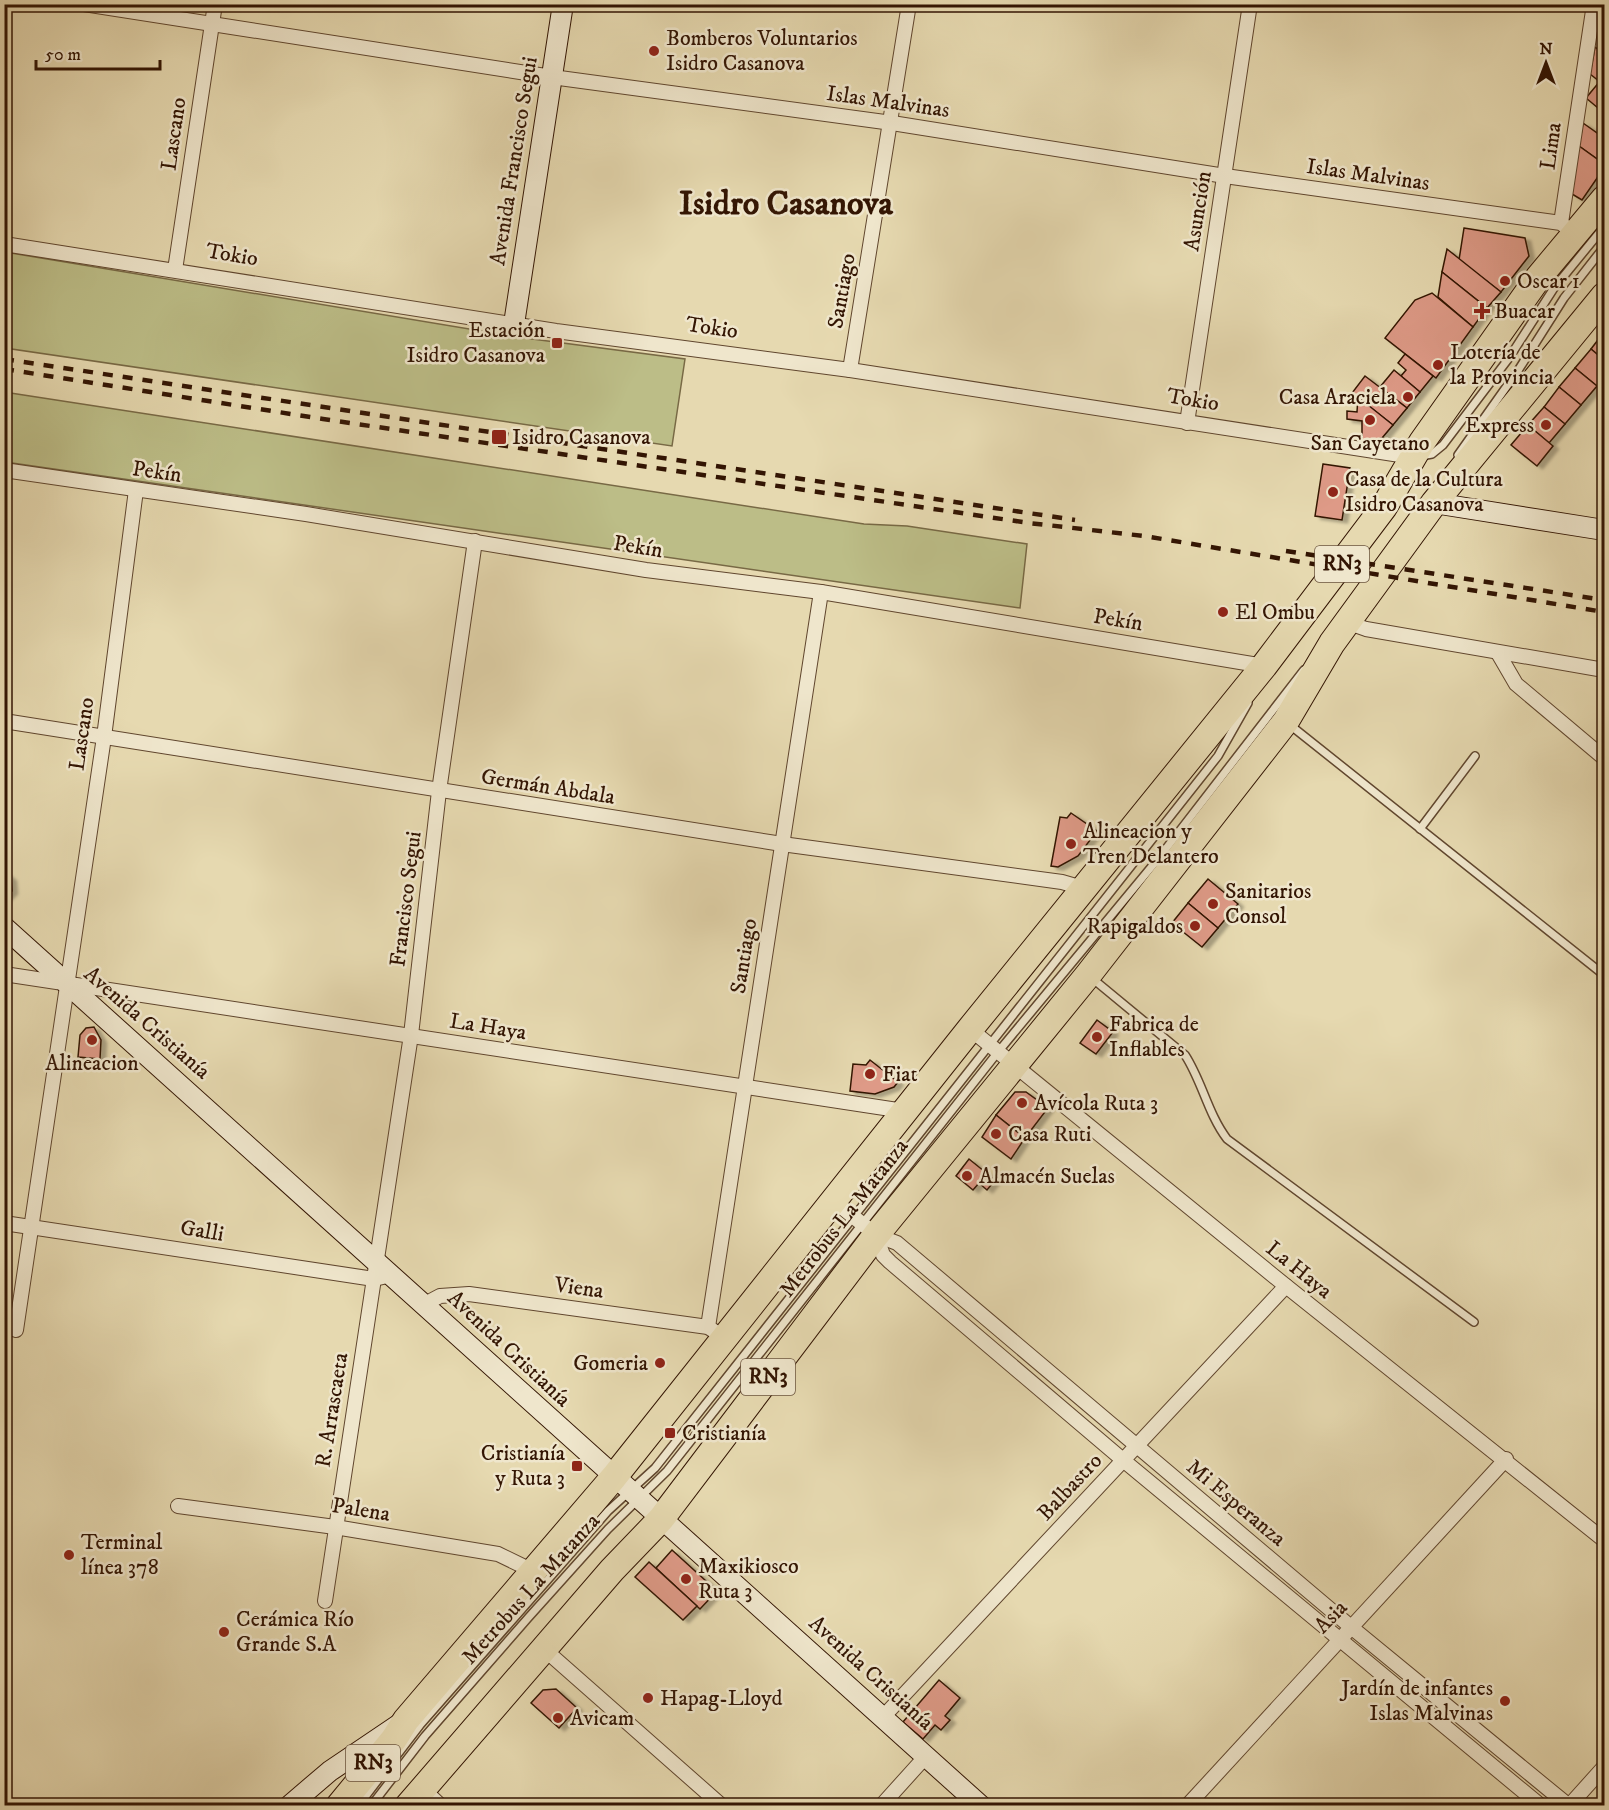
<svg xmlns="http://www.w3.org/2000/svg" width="1609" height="1810" viewBox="0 0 1609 1810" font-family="'IM FELL DW Pica',serif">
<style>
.green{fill:#bcbd87;stroke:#786945;stroke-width:1.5}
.building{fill:#de9a87;stroke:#331503;stroke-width:1.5;filter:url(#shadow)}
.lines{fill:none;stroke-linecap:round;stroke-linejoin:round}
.lane-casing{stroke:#60462e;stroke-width:10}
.street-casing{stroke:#60462e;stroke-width:16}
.secondary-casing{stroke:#331503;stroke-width:22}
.highway-casing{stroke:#331503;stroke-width:28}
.lane{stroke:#efe6cc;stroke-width:7}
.street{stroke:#efe6cc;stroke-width:14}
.secondary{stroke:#efe6cc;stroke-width:20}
.highway{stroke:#e6d9b0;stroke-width:26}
.rail{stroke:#331503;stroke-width:4.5;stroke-dasharray:10 10;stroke-linecap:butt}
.poi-dot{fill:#8f2418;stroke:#efe6cc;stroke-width:2}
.labels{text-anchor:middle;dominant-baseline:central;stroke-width:5;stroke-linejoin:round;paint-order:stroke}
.shield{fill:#efe6cc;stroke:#6b543f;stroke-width:1.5}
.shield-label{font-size:21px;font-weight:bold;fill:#331503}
.poi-label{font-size:22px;fill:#331503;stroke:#efe6cc;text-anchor:start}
.street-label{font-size:22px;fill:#331503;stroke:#efe6cc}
.town-label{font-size:34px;font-weight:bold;fill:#331503;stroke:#efe6cc}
</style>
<defs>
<filter id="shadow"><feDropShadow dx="5.5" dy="3" stdDeviation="1.5" flood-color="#0004"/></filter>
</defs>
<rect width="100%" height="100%" fill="#e6d9b0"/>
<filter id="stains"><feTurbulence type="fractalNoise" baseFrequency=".00333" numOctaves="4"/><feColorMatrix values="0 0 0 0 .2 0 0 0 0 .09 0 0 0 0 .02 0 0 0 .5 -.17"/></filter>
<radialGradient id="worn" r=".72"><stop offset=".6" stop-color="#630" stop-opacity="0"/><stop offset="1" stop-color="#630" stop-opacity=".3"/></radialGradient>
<g class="green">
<path d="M5 252 517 337 685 359 672 446 5 348Z"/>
<path d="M4 392 864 524 907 526 1027 544 1020 608 5 462Z"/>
</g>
<g class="building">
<path d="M1595 47 1604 54V85L1590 74Z"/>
<path d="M1600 81 1604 85V113L1586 98Z"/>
<path d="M1583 123 1604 138V164L1579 146Z"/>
<path d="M1579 146 1604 164V168L1582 200 1572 194Z"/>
<path d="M1464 228 1525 238 1529 256 1501 292 1459 260Z"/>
<path d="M1447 249 1501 292 1487 308 1442 272Z"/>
<path d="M1442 272 1487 308 1473 327 1438 297Z"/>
<path d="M1432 293 1473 327 1436 378 1385 338 1415 300Z"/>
<path d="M1604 332V360L1591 349Z"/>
<path d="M1591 349 1604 360V377L1597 386 1575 368Z"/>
<path d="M1405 354 1433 376 1420 392 1401 376 1406 370 1398 363Z"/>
<path d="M1575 368 1597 386 1581 405 1559 387Z"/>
<path d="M1394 370 1420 392 1407 408 1380 387Z"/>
<path d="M1365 376 1407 408 1393 425 1352 393Z"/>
<path d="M1559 387 1581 405 1565 424 1544 407Z"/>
<path d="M1358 397 1393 425 1382 438 1362 443V421L1347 419V411L1357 412Z"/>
<path d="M1544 407 1565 424 1549 443 1528 425Z"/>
<path d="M1528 425 1553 446 1537 466 1511 445Z"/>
<path d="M1323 464 1350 468 1342 520 1315 516Z"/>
<path d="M1071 813 1097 831 1078 856 1058 867 1051 866 1060 817 1067 818Z"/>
<path d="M4 872 11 878 12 891 4 899Z"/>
<path d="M1208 879 1238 904 1218 928 1188 903Z"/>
<path d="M1188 903 1218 928 1202 947 1172 923Z"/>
<path d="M1097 1020 1113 1032 1096 1054 1080 1043Z"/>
<path d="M94 1027 101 1040 100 1059 78 1057 80 1035 86 1028Z"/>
<path d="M870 1060 898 1082 894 1087 875 1094 850 1091 853 1064 866 1065Z"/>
<path d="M1015 1092H1026L1048 1108 1025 1138 996 1115Z"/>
<path d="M996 1115 1025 1138 1011 1159 982 1137Z"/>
<path d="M969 1159 995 1180 987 1190 979 1183 973 1190 956 1176Z"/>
<path d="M672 1550 717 1591 700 1609 656 1568Z"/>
<path d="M649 1562 697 1606 683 1620 635 1577Z"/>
<path d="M939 1680 960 1698 945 1716 950 1720 941 1730 935 1725 923 1739 903 1722Z"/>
<path d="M556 1689 577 1708 559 1728 531 1703 543 1690Z"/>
</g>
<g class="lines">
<g class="lane-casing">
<g id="lane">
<path d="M1458 455 1519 369 1564 298 1604 247"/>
<path d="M1421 456 1432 454 1443 445 1509 358 1554 288 1604 227"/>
<path d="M1290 725 1604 975"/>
<path d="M1420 829 1475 756"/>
<path d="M1093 979 1185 1055C1202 1081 1208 1114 1227 1139L1474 1322"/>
<path d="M358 1806 420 1725 608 1511 655 1468 1218 756 1248 703"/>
<path d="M371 1806 425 1736 528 1618 608 1529 667 1471 998 1052 1158 859 1304 670"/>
</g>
</g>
<g class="street-casing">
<g id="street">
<path d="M84 4 552 77 892 123 1225 176 1561 223 1575 235"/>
<path d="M1561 223 1594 4"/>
<path d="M4 244 556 331 850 370 1413 457"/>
<path d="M175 270 215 4"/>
<path d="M850 370 909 4"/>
<path d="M1187 423 1250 4"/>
<path d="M4 470 306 514 646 570 821 592 1264 666"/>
<path d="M1349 623 1366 629 1604 670"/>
<path d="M1498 653 1516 684 1604 758"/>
<path d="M4 721 782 844 1062 882 1086 889"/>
<path d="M4 974 904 1111"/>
<path d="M970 1029 1286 1286 1604 1540"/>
<path d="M834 1201 876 1235 897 1243 1351 1627 1569 1806"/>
<path d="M4 1223 374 1279 383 1277"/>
<path d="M876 1235 883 1255 890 1262 1123 1460 1541 1806"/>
<path d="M425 1304 440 1296 469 1294 708 1327 714 1331"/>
<path d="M708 1327 821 592"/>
<path d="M16 1330 104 737 136 490"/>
<path d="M178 1506 335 1527 498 1554 533 1571"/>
<path d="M325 1601 411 1035 439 791 475 541"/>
<path d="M544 1649 722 1806"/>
<path d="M884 1716 1286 1286"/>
<path d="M423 1789 441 1806"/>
<path d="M881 1806 927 1755"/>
<path d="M1187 1806 1506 1459"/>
<path d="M1569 1806 1604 1767"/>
</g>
</g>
<g class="secondary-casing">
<g id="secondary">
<path d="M514 324 563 4"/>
<path d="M1434 503 1604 530"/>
<path d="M4 927 981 1806"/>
<path d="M289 1806 330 1771 404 1721"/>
</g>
</g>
<g class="highway-casing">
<g id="highway">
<path d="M339 1806 394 1739 406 1720 614 1477 970 1029 1264 666 1384 507 1422 442 1538 278 1604 199"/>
<path d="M408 1806 612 1570 661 1519 876 1235 1088 975 1286 721 1332 643 1434 503 1604 296"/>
</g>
</g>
<use href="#lane" class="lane"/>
<use href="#street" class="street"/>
<use href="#secondary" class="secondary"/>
<use href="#highway" class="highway"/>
<g class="rail">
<path d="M4 359 1075 520"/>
<path d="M4 369 323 419 1029 523 1144 536 1604 612"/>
<path d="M1286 551 1604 600"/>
</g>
</g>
<g class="poi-dot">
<circle cx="654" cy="51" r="6"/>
<circle cx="1505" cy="281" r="6"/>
<path d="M1479 302h6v6h6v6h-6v6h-6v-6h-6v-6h6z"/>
<rect x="551" y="337" width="12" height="12" rx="3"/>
<circle cx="1438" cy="365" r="6"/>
<circle cx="1408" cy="397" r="6"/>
<circle cx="1370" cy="420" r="6"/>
<circle cx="1546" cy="425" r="6"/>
<rect x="491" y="429" width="16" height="16" rx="3"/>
<circle cx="1333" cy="492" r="6"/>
<circle cx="1223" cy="612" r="6"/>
<circle cx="1071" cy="844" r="6"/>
<circle cx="1213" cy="904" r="6"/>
<circle cx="1195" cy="926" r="6"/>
<circle cx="1097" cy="1037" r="6"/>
<circle cx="92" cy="1040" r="6"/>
<circle cx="870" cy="1074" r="6"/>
<circle cx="1022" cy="1103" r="6"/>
<circle cx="996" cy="1134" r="6"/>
<circle cx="967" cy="1176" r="6"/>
<circle cx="660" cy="1363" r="6"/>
<rect x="664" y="1427" width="12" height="12" rx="3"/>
<rect x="571" y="1460" width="12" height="12" rx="3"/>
<circle cx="69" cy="1555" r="6"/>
<circle cx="686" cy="1579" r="6"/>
<circle cx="224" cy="1632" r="6"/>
<circle cx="648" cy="1698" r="6"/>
<circle cx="1505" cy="1701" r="6"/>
<circle cx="558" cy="1718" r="6"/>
</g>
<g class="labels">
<g class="shield">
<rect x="1315" y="546" width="54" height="36" rx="4.5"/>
<rect x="741" y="1359" width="54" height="36" rx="4.5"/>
<rect x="346" y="1745" width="54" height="36" rx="4.5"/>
</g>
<g class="shield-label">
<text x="1342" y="564">RN3</text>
<text x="768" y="1377">RN3</text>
<text x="373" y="1763">RN3</text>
</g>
<g class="poi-label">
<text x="666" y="38">Bomberos Voluntarios<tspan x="666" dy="25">Isidro Casanova</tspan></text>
<text x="1517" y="281">Oscar 1</text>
<text x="1494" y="311">Buacar</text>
<text x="545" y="330" text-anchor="end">Estación<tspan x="545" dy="25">Isidro Casanova</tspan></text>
<text x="1450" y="352">Lotería de<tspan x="1450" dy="25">la Provincia</tspan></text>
<text x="1396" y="397" text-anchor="end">Casa Araciela</text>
<text x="1534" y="425" text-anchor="end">Express</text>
<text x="512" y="437">Isidro Casanova</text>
<text x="1370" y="443" text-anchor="middle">San Cayetano</text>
<text x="1345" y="479">Casa de la Cultura<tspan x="1345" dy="25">Isidro Casanova</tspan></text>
<text x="1235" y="612">El Ombu</text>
<text x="1083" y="831">Alineacion y<tspan x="1083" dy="25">Tren Delantero</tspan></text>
<text x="1225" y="891">Sanitarios<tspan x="1225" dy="25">Consol</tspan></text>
<text x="1183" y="926" text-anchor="end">Rapigaldos</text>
<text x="1109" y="1024">Fabrica de<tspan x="1109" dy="25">Inflables</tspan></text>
<text x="92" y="1063" text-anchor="middle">Alineacion</text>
<text x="882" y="1074">Fiat</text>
<text x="1034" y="1103">Avícola Ruta 3</text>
<text x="1008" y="1134">Casa Ruti</text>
<text x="979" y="1176">Almacén Suelas</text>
<text x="648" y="1363" text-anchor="end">Gomeria</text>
<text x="682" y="1433">Cristianía</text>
<text x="565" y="1453" text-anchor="end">Cristianía<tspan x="565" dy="25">y Ruta 3</tspan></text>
<text x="81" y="1542">Terminal<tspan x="81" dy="25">línea 378</tspan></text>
<text x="698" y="1566">Maxikiosco<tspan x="698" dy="25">Ruta 3</tspan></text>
<text x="236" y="1619">Cerámica Río<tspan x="236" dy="25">Grande S.A</tspan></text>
<text x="1493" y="1688" text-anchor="end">Jardín de infantes<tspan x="1493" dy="25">Islas Malvinas</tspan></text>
<text x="660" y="1698">Hapag-Lloyd</text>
<text x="570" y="1718">Avicam</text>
</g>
<g class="street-label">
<text transform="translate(888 102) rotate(8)">Islas Malvinas</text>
<text transform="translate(174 134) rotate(-82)">Lascano</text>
<text transform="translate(1551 146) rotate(-82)">Lima</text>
<text transform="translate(514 161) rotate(-81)">Avenida Francisco Segui</text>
<text transform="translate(1368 175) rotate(8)">Islas Malvinas</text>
<text transform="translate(1198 211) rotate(-81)">Asunción</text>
<text transform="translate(232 255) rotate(9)">Tokio</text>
<text transform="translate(842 291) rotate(-80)">Santiago</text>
<text transform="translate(712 328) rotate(8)">Tokio</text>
<text transform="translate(1193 400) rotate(9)">Tokio</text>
<text transform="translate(157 472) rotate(8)">Pekín</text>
<text transform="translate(638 547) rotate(9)">Pekín</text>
<text transform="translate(1118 620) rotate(9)">Pekín</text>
<text transform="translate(82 734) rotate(-82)">Lascano</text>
<text transform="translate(548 787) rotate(9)">Germán Abdala</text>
<text transform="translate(406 899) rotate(-83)">Francisco Segui</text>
<text transform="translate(744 956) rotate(-81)">Santiago</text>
<text transform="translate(147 1023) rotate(41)">Avenida Cristianía</text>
<text transform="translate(488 1027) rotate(9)">La Haya</text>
<text transform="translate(844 1218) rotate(-52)">Metrobus La Matanza</text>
<text transform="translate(202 1231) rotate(9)">Galli</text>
<text transform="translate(1299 1270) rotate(39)">La Haya</text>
<text transform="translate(579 1288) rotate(8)">Viena</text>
<text transform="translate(509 1349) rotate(43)">Avenida Cristianía</text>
<text transform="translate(332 1410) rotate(-81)">R. Arrascaeta</text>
<text transform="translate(1070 1487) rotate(-47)">Balbastro</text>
<text transform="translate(1236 1503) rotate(40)">Mi Esperanza</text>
<text transform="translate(361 1510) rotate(9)">Palena</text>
<text transform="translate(531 1589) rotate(-48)">Metrobus La Matanza</text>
<text transform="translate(1331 1617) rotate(-46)">Asia</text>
<text transform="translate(871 1673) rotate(42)">Avenida Cristianía</text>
</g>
<g class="town-label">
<text x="786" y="204">Isidro Casanova</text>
</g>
</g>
<rect width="1609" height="1810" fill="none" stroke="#e6d9b0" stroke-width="24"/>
<rect x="6" y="6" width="1597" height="1798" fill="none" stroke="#331503" stroke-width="3"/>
<rect x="12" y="12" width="1585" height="1786" fill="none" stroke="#331503" stroke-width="1.5"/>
<g transform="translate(1546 63)" stroke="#efe6cc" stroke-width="4.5" paint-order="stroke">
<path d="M0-4.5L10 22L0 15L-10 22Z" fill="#331503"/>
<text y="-9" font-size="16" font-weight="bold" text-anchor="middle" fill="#331503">N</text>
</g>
<path d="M36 60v9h124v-9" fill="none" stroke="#331503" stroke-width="3"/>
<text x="45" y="60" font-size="18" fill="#331503" stroke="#efe6cc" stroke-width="4.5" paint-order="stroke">50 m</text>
<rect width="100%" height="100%" filter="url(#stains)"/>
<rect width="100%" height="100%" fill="url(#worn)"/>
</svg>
